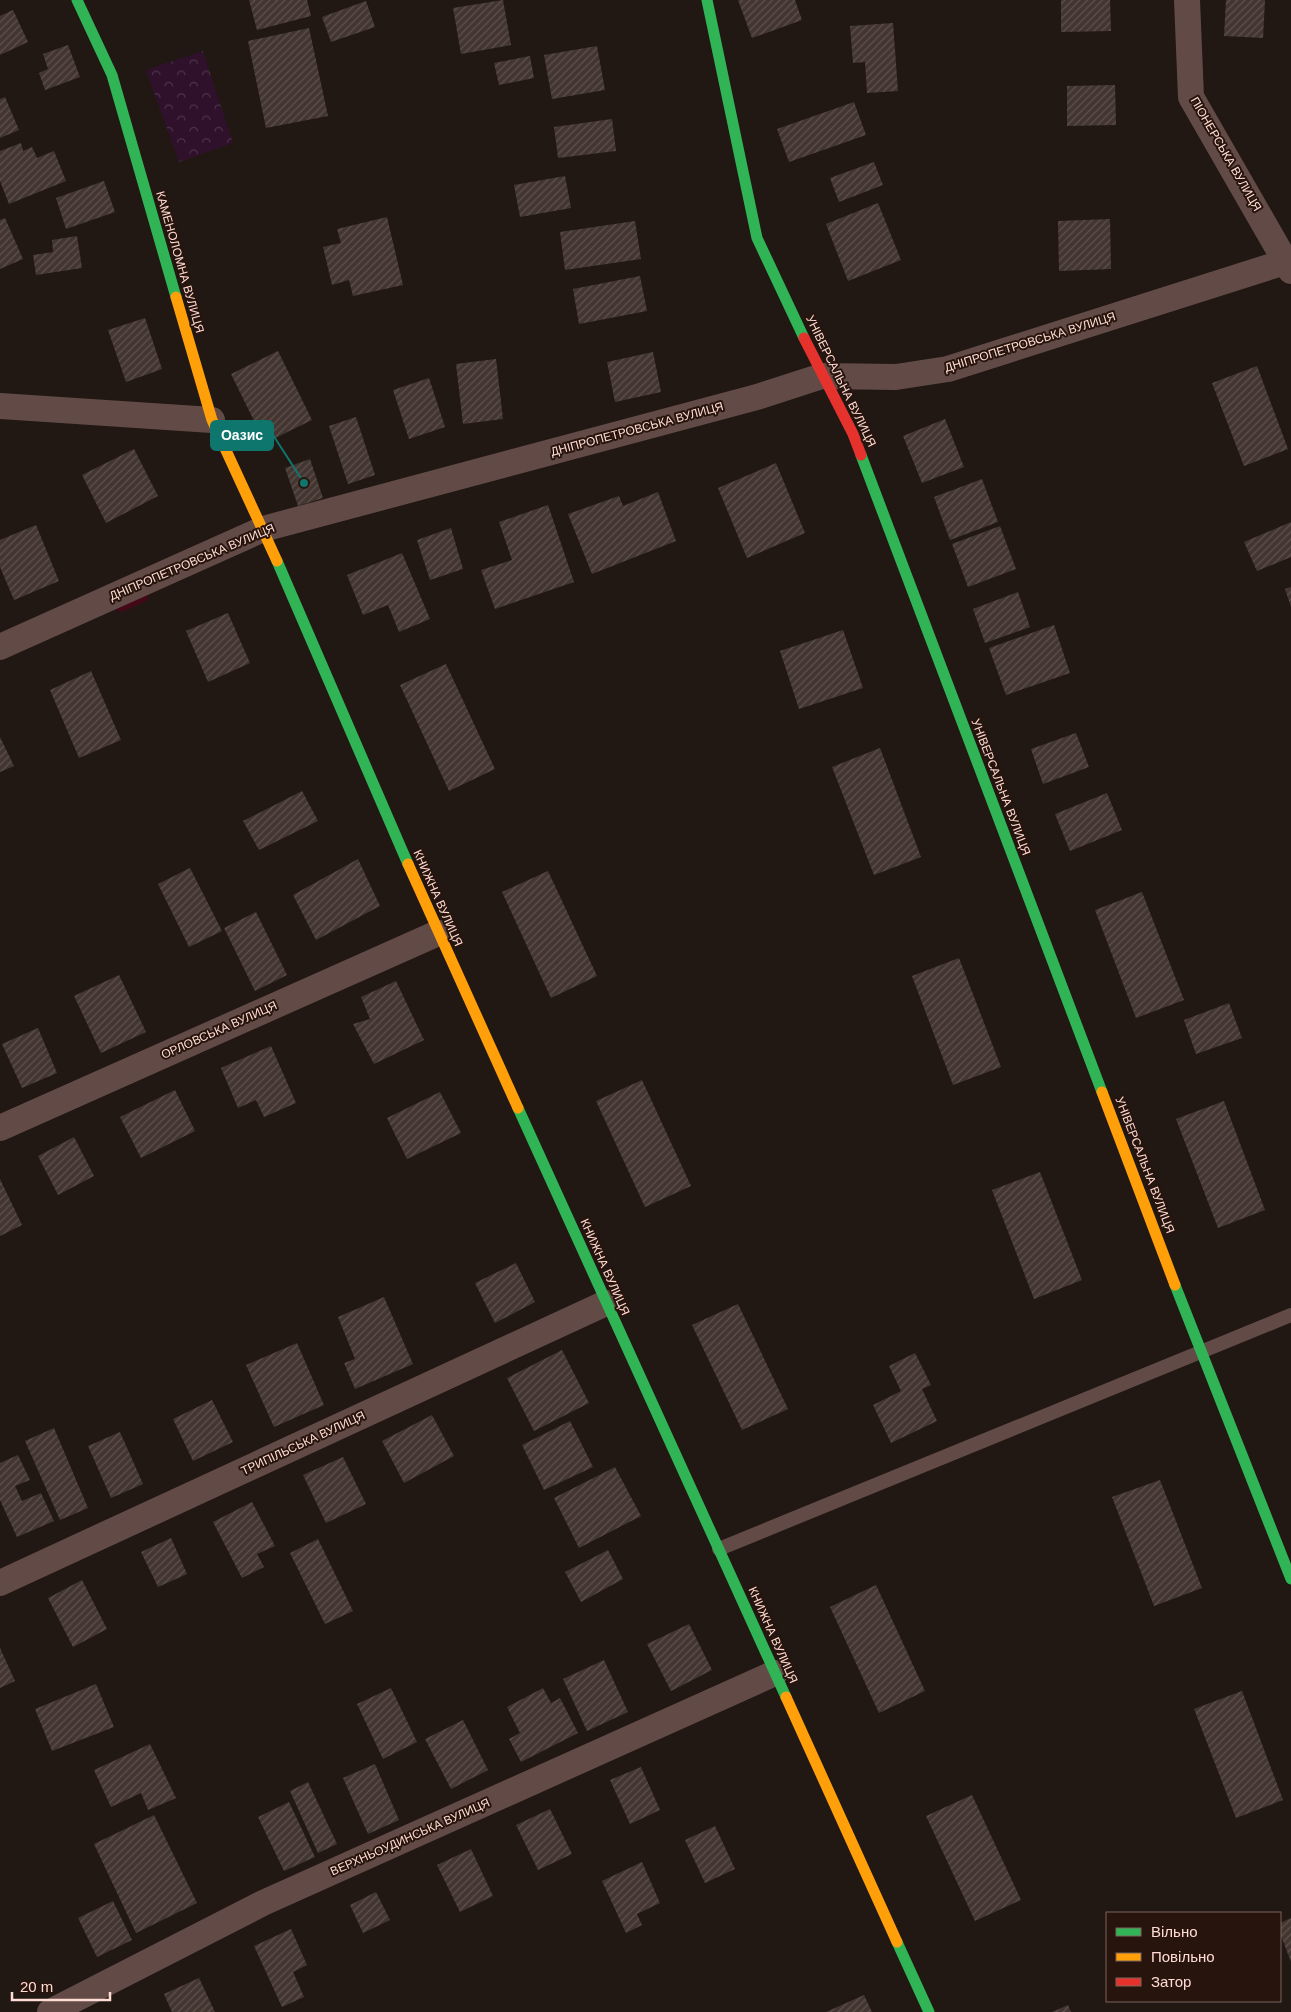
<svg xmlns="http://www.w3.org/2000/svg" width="1291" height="2012" viewBox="0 0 1291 2012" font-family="Arial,sans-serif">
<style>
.park{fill:url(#park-crowns)}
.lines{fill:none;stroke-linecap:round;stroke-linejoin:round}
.stream{stroke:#440818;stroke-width:10}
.building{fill:url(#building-hatch)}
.lane{stroke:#624b47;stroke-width:14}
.street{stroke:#624b47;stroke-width:26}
.fast{stroke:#30b455;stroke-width:11}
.slow{stroke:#ff9f0a;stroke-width:11}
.jam{stroke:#e5322d;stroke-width:11}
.labels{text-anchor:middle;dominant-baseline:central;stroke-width:4;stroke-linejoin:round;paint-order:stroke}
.street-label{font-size:12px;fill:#ffdcd3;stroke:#27140d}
.leader{fill:none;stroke:#0f766e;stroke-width:2}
.callout-dot{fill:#0f766e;stroke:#27140d;stroke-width:2}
.callout{fill:#0f766e;stroke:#0f766e;stroke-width:2}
.callout-label{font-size:14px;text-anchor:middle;font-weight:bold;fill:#fff}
</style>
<defs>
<pattern id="park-crowns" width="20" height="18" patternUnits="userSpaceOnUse" patternTransform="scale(1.25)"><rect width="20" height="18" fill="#2f112b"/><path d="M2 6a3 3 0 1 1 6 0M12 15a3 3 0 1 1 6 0" fill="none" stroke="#4e3349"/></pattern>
<pattern id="building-hatch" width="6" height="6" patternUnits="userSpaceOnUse" patternTransform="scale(1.25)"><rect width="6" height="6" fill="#433631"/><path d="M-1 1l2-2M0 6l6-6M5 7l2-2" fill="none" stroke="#5f524e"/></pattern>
</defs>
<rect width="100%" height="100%" fill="#211713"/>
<path class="park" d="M203 51 233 143 179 162 146 70Z"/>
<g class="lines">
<path class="stream" d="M121 607 143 597"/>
</g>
<g class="building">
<path d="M249 0H307L311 16 257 30Z"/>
<path d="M503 0 511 45 461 54 453 8Z"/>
<path d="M738 0H795L802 20 752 38Z"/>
<path d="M1061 0H1110L1111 31 1061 32Z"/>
<path d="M1226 0H1265L1263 38 1224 36Z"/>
<path d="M366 1 375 27 331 42 322 17Z"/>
<path d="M13 10 28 42 0 55V16Z"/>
<path d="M893 23 898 91 867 93 865 62 853 63 850 26Z"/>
<path d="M309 28 328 116 266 128 248 41Z"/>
<path d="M68 45 80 77 45 90 39 73 48 69 43 54Z"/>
<path d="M597 46 605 90 552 99 544 55Z"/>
<path d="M530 56 534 78 499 85 494 63Z"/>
<path d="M1115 85 1116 125 1067 126V86Z"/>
<path d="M5 97 19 130 0 138V99Z"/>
<path d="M854 102 866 135 789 162 777 129Z"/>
<path d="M612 119 616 151 558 158 554 127Z"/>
<path d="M21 143 23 151 32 147 37 158 54 151 66 181 9 204 0 181V151Z"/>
<path d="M874 162 883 185 839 202 830 178Z"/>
<path d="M565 176 571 208 520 217 514 185Z"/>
<path d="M104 181 115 212 66 229 56 198Z"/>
<path d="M878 203 901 260 848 281 826 224Z"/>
<path d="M387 217 403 285 353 296 349 280 332 285 323 247 341 243 337 229Z"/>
<path d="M5 218 23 259 0 269V220Z"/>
<path d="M1110 219 1111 269 1059 271 1058 221Z"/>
<path d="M635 221 641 259 565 270 560 232Z"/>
<path d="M77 236 82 268 36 275 33 255 53 252 52 240Z"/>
<path d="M640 276 647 311 579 324 573 289Z"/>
<path d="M145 318 162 369 126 382 108 330Z"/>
<path d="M278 351 312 420 265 443 231 374Z"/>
<path d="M653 352 661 392 615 402 607 362Z"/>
<path d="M496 359 503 419 463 424 456 364Z"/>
<path d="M1257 366 1288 449 1244 466 1212 383Z"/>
<path d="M429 378 445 427 409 439 393 390Z"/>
<path d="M356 417 375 475 348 484 329 426Z"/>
<path d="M945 419 964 467 922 483 903 436Z"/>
<path d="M134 449 158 496 106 523 82 475Z"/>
<path d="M310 459 323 498 298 506 285 468Z"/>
<path d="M776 463 805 533 747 558 718 488Z"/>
<path d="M982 479 998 522 950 540 934 497Z"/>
<path d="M658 492 676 541 592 574 568 514 619 496 623 506Z"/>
<path d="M548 505 574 582 495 609 481 570 512 560 499 522Z"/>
<path d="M1291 522V557L1257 571 1244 542Z"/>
<path d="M36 525 59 581 14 600 0 567V540Z"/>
<path d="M1000 526 1016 569 968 587 952 544Z"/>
<path d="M451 528 463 569 430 580 417 540Z"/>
<path d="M402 553 430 619 399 632 388 605 363 615 347 575Z"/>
<path d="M1291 587V607L1285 589Z"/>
<path d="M1018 592 1030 627 985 643 973 609Z"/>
<path d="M228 613 250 663 208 682 186 631Z"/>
<path d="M1054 625 1070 673 1006 695 989 648Z"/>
<path d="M843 630 863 688 799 709 780 651Z"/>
<path d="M446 664 495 769 449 791 400 685Z"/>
<path d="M91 671 121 740 79 758 50 690Z"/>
<path d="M1076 733 1089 767 1043 784 1031 749Z"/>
<path d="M0 737 14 766 0 772Z"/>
<path d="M880 748 921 857 874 875 832 767Z"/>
<path d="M302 791 318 821 259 850 243 821Z"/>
<path d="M1107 793 1122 830 1070 851 1055 814Z"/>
<path d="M358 859 380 906 316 940 293 895Z"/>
<path d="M190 868 222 931 189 947 158 884Z"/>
<path d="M548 871 597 976 551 998 502 892Z"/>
<path d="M1142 892 1184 1000 1136 1018 1095 910Z"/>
<path d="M256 912 287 975 255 991 224 928Z"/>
<path d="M959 958 1001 1067 953 1085 912 976Z"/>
<path d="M119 975 146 1032 101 1053 74 996Z"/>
<path d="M396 981 424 1040 374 1064 353 1024 370 1019 361 997Z"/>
<path d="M1229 1003 1242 1038 1196 1054 1184 1020Z"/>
<path d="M38 1028 57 1073 22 1088 2 1044Z"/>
<path d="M271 1046 296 1103 264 1117 256 1100 238 1108 221 1068Z"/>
<path d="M642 1080 691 1186 645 1207 596 1101Z"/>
<path d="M175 1090 195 1131 141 1158 120 1117Z"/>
<path d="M440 1092 461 1133 407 1159 387 1118Z"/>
<path d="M1224 1101 1265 1210 1218 1228 1176 1119Z"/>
<path d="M74 1137 94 1176 58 1195 38 1156Z"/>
<path d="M1040 1172 1082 1280 1034 1299 992 1190Z"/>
<path d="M0 1179 22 1225 0 1236Z"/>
<path d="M516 1263 535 1302 495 1323 475 1283Z"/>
<path d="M384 1297 413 1364 355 1389 344 1363 355 1359 338 1317Z"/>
<path d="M738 1304 788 1409 742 1430 692 1325Z"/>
<path d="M297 1343 324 1405 274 1427 246 1365Z"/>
<path d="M562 1350 589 1403 534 1431 507 1378Z"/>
<path d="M915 1353 931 1385 922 1389 937 1421 891 1443 873 1405 901 1391 889 1366Z"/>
<path d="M212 1400 233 1442 193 1461 173 1419Z"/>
<path d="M432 1415 454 1456 404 1483 382 1441Z"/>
<path d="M570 1421 593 1467 544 1490 522 1445Z"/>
<path d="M54 1428 88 1508 60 1520 25 1441Z"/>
<path d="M120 1432 143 1484 111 1498 88 1446Z"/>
<path d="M18 1455 30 1480 15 1486 22 1501 41 1493 54 1521 17 1537 0 1500V1463Z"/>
<path d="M343 1457 366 1504 326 1523 303 1475Z"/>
<path d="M615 1467 641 1516 579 1548 554 1498Z"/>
<path d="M1160 1480 1202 1588 1154 1606 1112 1497Z"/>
<path d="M252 1502 275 1546 257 1554 264 1567 242 1578 213 1522Z"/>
<path d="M171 1538 187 1574 158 1587 141 1552Z"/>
<path d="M318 1539 353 1611 325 1624 290 1553Z"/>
<path d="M608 1550 623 1579 581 1602 565 1572Z"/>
<path d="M82 1580 107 1629 73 1647 48 1598Z"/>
<path d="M876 1585 925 1691 879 1713 830 1607Z"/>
<path d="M689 1624 712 1670 671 1691 647 1644Z"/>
<path d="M0 1648 15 1681 0 1688Z"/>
<path d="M604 1660 628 1712 587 1731 563 1679Z"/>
<path d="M96 1684 114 1727 52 1751 35 1709Z"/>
<path d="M391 1688 417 1742 383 1759 357 1704Z"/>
<path d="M543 1688 551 1703 560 1698 578 1733 521 1762 509 1739 520 1733 507 1707Z"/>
<path d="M1242 1691 1283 1800 1236 1818 1194 1709Z"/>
<path d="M463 1720 488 1770 451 1789 425 1739Z"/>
<path d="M150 1744 176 1798 148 1810 141 1793 111 1807 94 1770Z"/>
<path d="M375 1764 399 1820 368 1834 343 1778Z"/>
<path d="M641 1767 660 1810 630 1824 610 1780Z"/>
<path d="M308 1782 337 1844 318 1853 290 1791Z"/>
<path d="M972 1795 1021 1900 975 1921 926 1816Z"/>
<path d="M289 1802 315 1857 284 1871 258 1817Z"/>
<path d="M550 1809 572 1854 538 1870 516 1825Z"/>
<path d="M154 1815 197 1903 136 1933 94 1844Z"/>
<path d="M715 1826 735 1869 705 1883 685 1840Z"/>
<path d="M471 1849 493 1896 460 1912 437 1865Z"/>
<path d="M642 1862 660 1903 637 1914 642 1925 626 1933 602 1881Z"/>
<path d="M376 1892 390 1920 363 1933 350 1905Z"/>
<path d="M113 1901 132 1940 97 1957 78 1918Z"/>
<path d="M1291 1918V1962L1280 1933V1923Z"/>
<path d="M291 1929 307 1965 293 1972 304 1997 282 2007 254 1946Z"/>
<path d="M199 1978 215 2012H172L164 1994Z"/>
<path d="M864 1995 872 2012H826Z"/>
<path d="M1068 2005 1071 2012H1052Z"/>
</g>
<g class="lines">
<path class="lane" d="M719 1549 1291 1315"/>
<g class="street">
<path d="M1187 0 1191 97 1291 271"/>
<path d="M0 406 212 420"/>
<path d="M0 647 263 529 757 397 822 376 896 377 948 369 1291 260"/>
<path d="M0 1128 438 933"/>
<path d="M0 1583 606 1303"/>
<path d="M50 2012 263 1903 775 1673"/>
</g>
<g class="fast">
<path d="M77 0 112 75 176 297"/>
<path d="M707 0 757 238 804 338"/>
<path d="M861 455 1102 1092"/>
<path d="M277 561 408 864"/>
<path d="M518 1108 786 1697"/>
<path d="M1175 1285 1291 1579"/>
<path d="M897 1942 929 2012"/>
</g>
<g class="slow">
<path d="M176 297 212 420 277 561"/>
<path d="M408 864 518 1108"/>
<path d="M1102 1092 1175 1285"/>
<path d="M786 1697 897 1942"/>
</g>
<path class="jam" d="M804 338 853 434 861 455"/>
</g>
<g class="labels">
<g class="street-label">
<text transform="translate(1226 154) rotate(60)">ПІОНЕРСЬКА ВУЛИЦЯ</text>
<text transform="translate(180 262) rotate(74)">КАМЕНОЛОМНА ВУЛИЦЯ</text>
<text transform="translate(1030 342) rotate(-17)">ДНІПРОПЕТРОВСЬКА ВУЛИЦЯ</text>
<text transform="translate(841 381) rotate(64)">УНІВЕРСАЛЬНА ВУЛИЦЯ</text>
<text transform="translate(637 429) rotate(-15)">ДНІПРОПЕТРОВСЬКА ВУЛИЦЯ</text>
<text transform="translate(192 562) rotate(-23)">ДНІПРОПЕТРОВСЬКА ВУЛИЦЯ</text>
<text transform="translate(1001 787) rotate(69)">УНІВЕРСАЛЬНА ВУЛИЦЯ</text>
<text transform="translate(438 898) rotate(66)">КНИЖНА ВУЛИЦЯ</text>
<text transform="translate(219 1030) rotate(-24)">ОРЛОВСЬКА ВУЛИЦЯ</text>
<text transform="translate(1145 1165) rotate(69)">УНІВЕРСАЛЬНА ВУЛИЦЯ</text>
<text transform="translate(605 1267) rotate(66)">КНИЖНА ВУЛИЦЯ</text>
<text transform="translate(303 1443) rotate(-25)">ТРИПІЛЬСЬКА ВУЛИЦЯ</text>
<text transform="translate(773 1635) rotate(66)">КНИЖНА ВУЛИЦЯ</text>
<text transform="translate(410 1837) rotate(-24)">ВЕРХНЬОУДИНСЬКА ВУЛИЦЯ</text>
</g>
</g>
<path class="leader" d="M304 483L273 435"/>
<circle class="callout-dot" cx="304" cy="483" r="5"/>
<rect class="callout" x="211" y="421" width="62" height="29" rx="5"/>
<g class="callout-label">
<text x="242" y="440">Оазис</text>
</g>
<rect x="1106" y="1912" width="175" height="90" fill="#27140d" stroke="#7d645c"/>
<rect x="1116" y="1928" width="25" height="8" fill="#30b455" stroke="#7d645c"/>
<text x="1151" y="1937" font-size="15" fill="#ffdcd3">Вільно</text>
<rect x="1116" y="1953" width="25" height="8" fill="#ff9f0a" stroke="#7d645c"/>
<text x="1151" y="1962" font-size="15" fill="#ffdcd3">Повільно</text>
<rect x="1116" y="1978" width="25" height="8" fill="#e5322d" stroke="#7d645c"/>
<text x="1151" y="1987" font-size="15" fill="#ffdcd3">Затор</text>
<path d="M12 1992v8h98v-8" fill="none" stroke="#ffdcd3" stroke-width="2.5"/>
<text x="20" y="1992" font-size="15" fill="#ffdcd3" stroke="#27140d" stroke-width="4" paint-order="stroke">20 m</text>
</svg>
